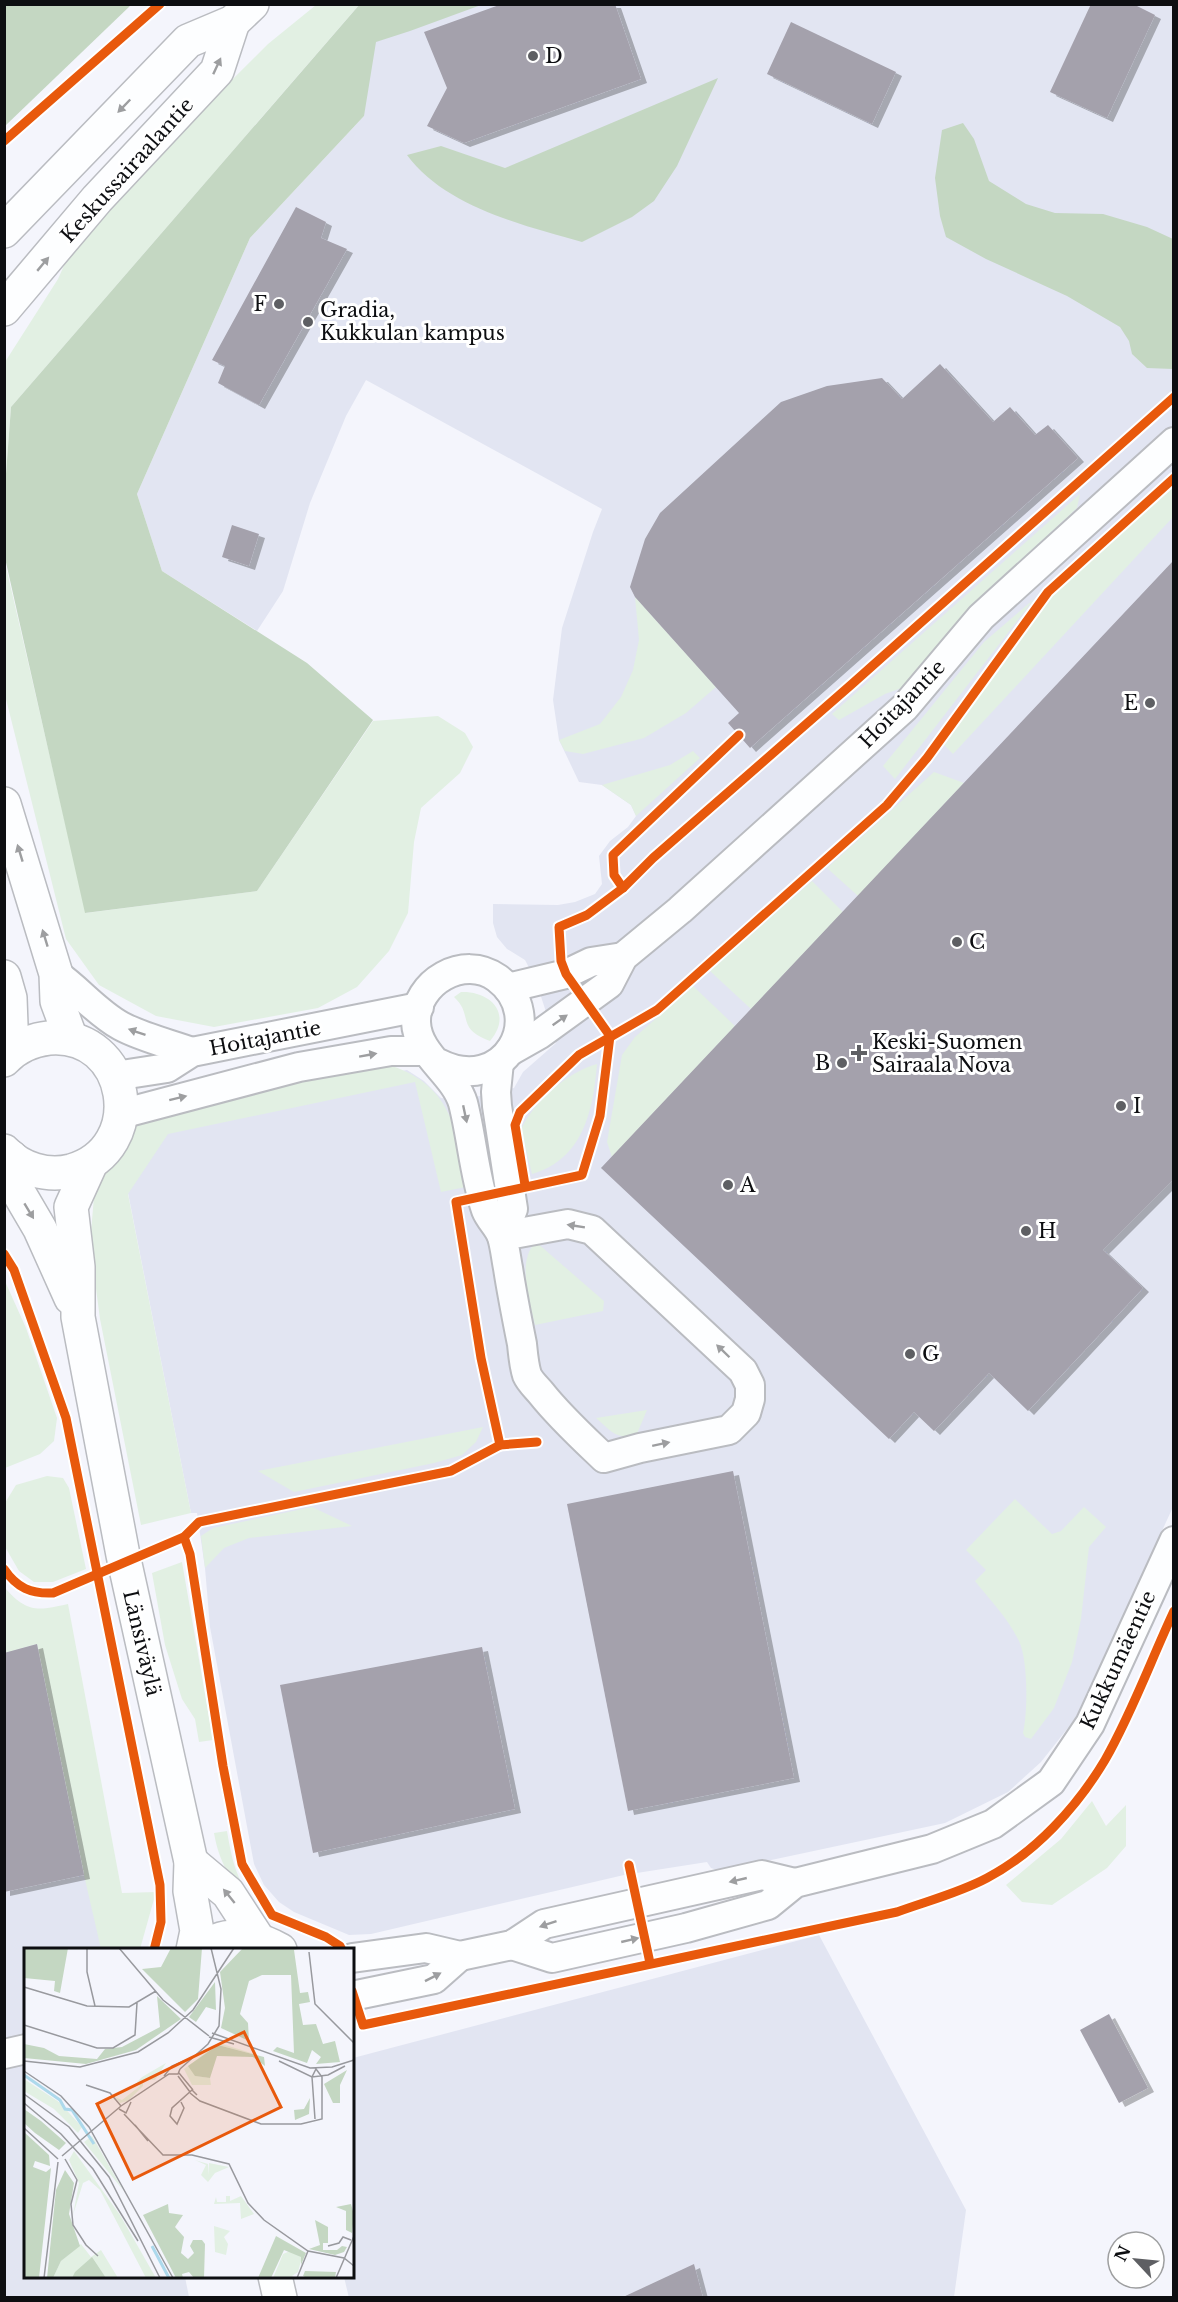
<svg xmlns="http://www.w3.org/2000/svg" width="1178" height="2302" viewBox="0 0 1178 2302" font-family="'Libre Baskerville',serif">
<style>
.built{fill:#e2e5f2}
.green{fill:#e2f0e3}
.forest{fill:#c4d7c2}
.building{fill:#a4a1ac;filter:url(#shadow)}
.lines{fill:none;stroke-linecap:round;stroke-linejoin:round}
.street-casing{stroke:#babcc1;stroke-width:32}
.secondary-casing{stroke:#babcc1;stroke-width:36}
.street{stroke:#fdfeff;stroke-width:28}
.secondary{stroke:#fdfeff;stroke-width:33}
.cycleway-casing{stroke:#fff;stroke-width:13}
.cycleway{stroke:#e8590c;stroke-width:9}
.oneway{fill:#9d9ea0}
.poi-dot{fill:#5e5f63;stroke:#fff;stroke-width:2}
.labels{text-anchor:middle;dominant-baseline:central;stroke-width:6;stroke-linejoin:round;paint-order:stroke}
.poi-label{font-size:20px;fill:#0d0e11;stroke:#fff;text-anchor:start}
.street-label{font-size:20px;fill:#0d0e11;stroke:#fff}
.inset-river{fill:none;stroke:#add9ec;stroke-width:3}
.inset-road{fill:none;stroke:#98999e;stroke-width:1.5}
.view{fill:#e8590c;fill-opacity:0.15;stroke:#e8590c;stroke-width:3}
.inset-edge{fill:none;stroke:#0d0e11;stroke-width:3}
</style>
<defs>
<filter id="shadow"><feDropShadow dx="6" dy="4" stdDeviation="0" flood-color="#0004"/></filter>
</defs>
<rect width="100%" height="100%" fill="#f4f5fc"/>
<g class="built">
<path d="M360 5H1173V1507L1075 1719 1041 1762 1008 1792 945 1823 720 1871 711 1868 707 1862 624 1875 371 1934 349 1935 294 1912 279 1902 264 1885 254 1864 210 1627 205 1568 197 1513H191L128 1193 141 1121 407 1070 424 1081 441 1098 462 1100 514 1088 523 1072 556 1043 536 981 525 960 507 949 497 937 493 923V904L558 905 575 902 595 894 602 884 599 856 610 841 628 827 636 816 631 805 602 785 579 782 559 740 553 700 562 628 593 532 602 509 366 380 346 416 310 503 283 591 257 631 162 571 137 494 250 238 364 116Z"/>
<path d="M4 1587 45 1634 125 1949 26 1950V2276L185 2277 189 2297H5Z"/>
<path d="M819 1935 966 2210 954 2297 349 2298 344 2277 352 2276 353 2058Z"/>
</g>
<g class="green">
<path d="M316 5H359L11 407 5 487V362L58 279 79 232 268 44Z"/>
<path d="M1173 486V517L953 754 943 744 1053 593Z"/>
<path d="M1080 494 1077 508 995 584 972 613 904 687 885 694 839 720 832 714Z"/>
<path d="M4 558 86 913 257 891 373 721 438 716 465 733 473 747 460 773 421 808 414 842 408 913 389 951 357 987 318 1008 214 1027 156 1016 99 985 66 939 5 695Z"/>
<path d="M635 597 716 687 686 713 644 738 583 754 565 751 559 740 600 724 621 697 633 670 639 640Z"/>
<path d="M1034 599 895 779 883 766 984 642Z"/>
<path d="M693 751 700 758 636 816 631 805 602 785 670 765Z"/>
<path d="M934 772 964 783 858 896 827 868Z"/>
<path d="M812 881 843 912 751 1009 710 971Z"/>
<path d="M693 986 735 1026 612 1157 607 1142 622 1055 635 1037Z"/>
<path d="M461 992C491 991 513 1014 490 1041 455 1028 474 1015 454 997Z"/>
<path d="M386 1064C452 1084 454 1127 471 1186L441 1192 415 1082 168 1134 128 1194 191 1513 141 1525 100 1319 90 1243 94 1197 108 1163 128 1135 141 1121 171 1106Z"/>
<path d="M597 1064C593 1111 583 1159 532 1174L521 1129C534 1102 567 1072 597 1064Z"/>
<path d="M536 1242 604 1301 603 1311 535 1325C530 1301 516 1261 536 1242Z"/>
<path d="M4 1279 26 1328 57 1418 54 1441 40 1454 5 1468Z"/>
<path d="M647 1410 636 1436C615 1439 611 1431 596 1418Z"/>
<path d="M483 1427 476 1442 462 1455 434 1463 294 1492 258 1471Z"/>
<path d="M47 1476 63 1478 69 1488 86 1569 53 1582H34L19 1571 4 1545 5 1503 16 1485Z"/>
<path d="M1015 1499 1052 1534 1061 1531 1084 1507 1106 1527 1089 1547 1081 1619 1072 1662 1054 1708 1031 1739 1025 1737 1023 1733C1028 1711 1028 1660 1019 1641 1008 1618 990 1600 975 1581L986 1570 966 1550Z"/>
<path d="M312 1507 352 1526 249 1538 224 1548 205 1568 201 1536 213 1528Z"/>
<path d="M182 1562 213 1740 199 1742 195 1719 182 1699 165 1645 152 1573Z"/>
<path d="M4 1587C27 1613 37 1611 68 1604L122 1893 156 1892 140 1949H101L84 1875 37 1644 5 1653Z"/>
<path d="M1092 1801 1106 1826 1126 1805V1846L1107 1868 1052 1905 1022 1902 1006 1885 1061 1839Z"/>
<path d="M227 1831C233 1867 238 1883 261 1911L257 1912C235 1885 220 1868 214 1833Z"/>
</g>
<g class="forest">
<path d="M5 4H131V5L5 126Z"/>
<path d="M360 4 481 5 410 31 376 42 364 116 250 238 137 494 162 571 307 663 373 720 257 891 85 913 5 558V487L11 407Z"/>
<path d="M718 78 677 166 654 201 632 217 582 242C524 226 444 206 407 155L441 146 505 168Z"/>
<path d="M963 123 974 139 989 181 1026 204 1055 213 1103 214 1147 227 1173 239V369L1147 368 1132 354 1129 341 1120 327 1067 296 986 259 946 237 940 216 935 178 942 130Z"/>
</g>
<g class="building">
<path d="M502 4H615L641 79 464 143 427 126 447 88 424 32Z"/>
<path d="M1091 4H1133L1155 15 1107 118 1050 92Z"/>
<path d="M791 22 896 72 872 124 767 74Z"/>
<path d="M296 207 326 222 321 238 347 249 259 405 218 383 225 366 212 360Z"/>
<path d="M940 364 993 422 1010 407 1035 435 1048 425 1078 458 750 748 728 723 739 713 635 597 630 587 645 539 660 513 781 402 827 386 882 378 902 399Z"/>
<path d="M232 525 259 534 249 566 222 557Z"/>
<path d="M1173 561V1180L1103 1250 1143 1288 1028 1411 989 1373 934 1431 914 1412 889 1439 601 1168Z"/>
<path d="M733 1471 794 1778 628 1811 567 1504Z"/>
<path d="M37 1644 84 1875 4 1892V1653Z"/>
<path d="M482 1647 515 1809 313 1853 280 1685Z"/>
<path d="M1109 2014 1148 2088 1119 2103 1080 2030Z"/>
<path d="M694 2264 703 2298H621Z"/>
</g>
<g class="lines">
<g class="street-casing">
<g id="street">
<path d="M56 974C79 990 97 1013 121 1026 141 1037 170 1044 192 1052"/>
<path d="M508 988 566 974 591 962 623 957"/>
<path d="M510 1051 540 1034 609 984 623 957 680 910 905 707 981 617 1174 442"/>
<path d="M499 1062 496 1092 497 1106 513 1209 502 1236"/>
<path d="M438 1063C504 1097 549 1017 497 978 464 954 415 982 416 1022 417 1055 454 1073 463 1103 472 1138 474 1175 486 1210 490 1220 499 1227 502 1237 505 1247 506 1258 508 1268 512 1294 517 1319 522 1344 523 1354 524 1366 527 1375 530 1382 537 1388 541 1393 560 1417 582 1437 604 1458L640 1448 729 1430 746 1413 750 1399V1385L743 1371 592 1230 568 1224 502 1236"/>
<path d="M115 1076 167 1068 192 1052 419 1007"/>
<path d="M121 1114 299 1067 391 1051H426"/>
<path d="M512 1945 552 1958 686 1928 768 1905 795 1883 932 1849 993 1824 1051 1782 1090 1724 1174 1541"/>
<path d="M352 1958 426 1948 460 1956 512 1945 544 1924 762 1875 795 1883"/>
<path d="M352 1996 434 1979 460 1956"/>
<path d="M4 2054 26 2049"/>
</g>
</g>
<g class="secondary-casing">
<g id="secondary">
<path d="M4 231 188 41 233 22 252 4"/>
<path d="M4 309 97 199 217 71 233 22"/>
<path d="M4 804 56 974 57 1001 71 1039"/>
<path d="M4 977 10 998 12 1052"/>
<path d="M4 1060C16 1047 31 1040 49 1038 130 1031 150 1149 71 1171 47 1177 21 1169 4 1151"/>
<path d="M11 1157 9 1176 40 1229 71 1298"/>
<path d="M91 1163 71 1207 78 1267V1317L123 1555 191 1862 190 1891 197 1931 193 1950"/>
<path d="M191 1862 228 1893 258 1939"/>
<path d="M203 1950C224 1929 257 1937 280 1950"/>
<path d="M275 2276 280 2298"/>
</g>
</g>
<use href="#street" class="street"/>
<use href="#secondary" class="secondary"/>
<g class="cycleway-casing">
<g id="cycleway">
<path d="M4 141 160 4"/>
<path d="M623 888 614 875 613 855 739 735"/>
<path d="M525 1185 515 1125 520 1112 579 1055 657 1010 887 805 927 758 1048 592 1174 478"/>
<path d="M4 1254 14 1270 66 1418 160 1885 161 1922 154 1950"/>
<path d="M537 1442 500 1445 481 1358 456 1202 582 1175 600 1116 610 1036 566 974 561 961 559 927 587 915 623 888 653 858 852 684 1174 397"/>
<path d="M184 1537 190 1554 223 1766 242 1864 272 1915 326 1937 340 1946 342 1950"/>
<path d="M4 1569C17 1588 31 1594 53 1593L184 1537 199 1522 451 1471 500 1445"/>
<path d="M629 1865 650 1963"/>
<path d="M352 1991 363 2025 897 1912C927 1901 959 1893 987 1878 1035 1853 1077 1807 1105 1760 1132 1713 1151 1660 1174 1611"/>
</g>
</g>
<use href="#cycleway" class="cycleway"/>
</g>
<defs><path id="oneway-solid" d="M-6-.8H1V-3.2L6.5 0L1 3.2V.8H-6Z" transform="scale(1.5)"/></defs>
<g class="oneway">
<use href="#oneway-solid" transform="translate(217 66) rotate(-65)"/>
<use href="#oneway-solid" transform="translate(124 106) rotate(134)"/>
<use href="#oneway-solid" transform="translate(43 264) rotate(-50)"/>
<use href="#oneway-solid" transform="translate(20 853) rotate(-107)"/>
<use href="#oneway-solid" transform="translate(45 938) rotate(-107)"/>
<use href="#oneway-solid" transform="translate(560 1020) rotate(-35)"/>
<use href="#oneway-solid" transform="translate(137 1032) rotate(-161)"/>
<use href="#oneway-solid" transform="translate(368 1055) rotate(-10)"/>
<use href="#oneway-solid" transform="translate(178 1098) rotate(-14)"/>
<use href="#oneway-solid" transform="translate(465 1114) rotate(78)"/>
<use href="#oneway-solid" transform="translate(29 1211) rotate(59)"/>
<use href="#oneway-solid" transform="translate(576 1226) rotate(-171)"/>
<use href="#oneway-solid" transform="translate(723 1351) rotate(-136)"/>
<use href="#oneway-solid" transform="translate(661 1444) rotate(-12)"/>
<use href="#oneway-solid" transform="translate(738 1880) rotate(167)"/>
<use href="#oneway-solid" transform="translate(229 1896) rotate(-129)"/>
<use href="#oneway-solid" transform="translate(548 1924) rotate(161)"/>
<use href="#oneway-solid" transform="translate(630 1940) rotate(-13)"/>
<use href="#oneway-solid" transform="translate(433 1977) rotate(-27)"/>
</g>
<g class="poi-dot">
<circle cx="533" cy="56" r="6"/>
<circle cx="279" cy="304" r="6"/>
<circle cx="308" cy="322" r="6"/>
<circle cx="1150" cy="703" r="6"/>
<circle cx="957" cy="942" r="6"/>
<path d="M856 1044h6v6h6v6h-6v6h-6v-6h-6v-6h6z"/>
<circle cx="842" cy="1063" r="6"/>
<circle cx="1121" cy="1106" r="6"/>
<circle cx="728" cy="1185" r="6"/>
<circle cx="1026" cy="1231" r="6"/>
<circle cx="910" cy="1354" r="6"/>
</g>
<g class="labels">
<g class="poi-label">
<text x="545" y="56">D</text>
<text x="267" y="304" text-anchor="end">F</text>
<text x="320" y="310">Gradia,<tspan x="320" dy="23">Kukkulan kampus</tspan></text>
<text x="1138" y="703" text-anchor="end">E</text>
<text x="969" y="942">C</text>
<text x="872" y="1042">Keski-Suomen<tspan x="872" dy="23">Sairaala Nova</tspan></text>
<text x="830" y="1063" text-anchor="end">B</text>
<text x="1133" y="1106">I</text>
<text x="740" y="1185">A</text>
<text x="1038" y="1231">H</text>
<text x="922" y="1354">G</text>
</g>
<g class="street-label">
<text transform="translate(127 170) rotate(-48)">Keskussairaalantie</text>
<text transform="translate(902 704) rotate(-46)">Hoitajantie</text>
<text transform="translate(265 1038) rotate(-11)">Hoitajantie</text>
<text transform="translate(142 1643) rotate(77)">Länsiväylä</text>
<text transform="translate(1118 1660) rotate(-65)">Kukkumäentie</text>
</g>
</g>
<g transform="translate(24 1948)">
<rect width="330" height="330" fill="#f4f5fc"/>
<path d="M195 95 240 109 194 97 171 128 186 130 187 137H168L160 121ZM142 115 131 132H119V138L104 153 96 155 91 149 98 152 116 138 113 134 118 129ZM0 131 35 154 58 179 54 185 30 161 0 143ZM68 188 99 242 60 194ZM50 203 96 267 132 330H122L76 242 65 232 59 235 49 267 55 235 45 212ZM171 212 184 216 185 227V215L205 219 191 225 184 234 177 227 182 217ZM202 248H206V253L217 248 230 266 217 271 216 255 190 256 192 249 193 254H202ZM190 278 206 283 200 289 204 296 202 307 191 304ZM57 296 67 309 77 302 94 330H82L67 310 48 330H29L37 313ZM266 303 278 309 274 324 268 328 271 330H249L259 306Z" fill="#e2f0e3"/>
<path d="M0 0H44L36 45 30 43 31 33 0 30ZM147 0H178L174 51 161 64 118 21 137 19ZM219 0H278L270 2 276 45 284 44 286 54 275 56 279 77 292 76 299 96 311 93 316 114 292 116 297 109 288 102 283 115 249 103 253 99 270 105 267 27H238L225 33 216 66 224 75 225 93 197 80 201 60 196 24ZM191 34 192 62 182 59 172 74 165 69ZM133 48 157 71 112 102 62 116 0 110V96L20 100 35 108 73 111 81 101 98 99 136 79ZM194 97 240 109 241 118 229 109 193 108 186 130 171 128 164 118ZM323 122 316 137V155H309L300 136ZM286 150 285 166 271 172 270 162 280 161ZM0 161 17 173 42 195 35 202 11 185 0 175ZM0 184 25 207 26 218 11 213 9 219 22 224 27 220 15 330H0ZM41 222 50 235 45 266 56 298 37 313 29 330H23L32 242ZM144 256 145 265 159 267 151 279 160 289 157 305 164 311 170 305 166 298 169 292H178L181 296 180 330H170L165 324 158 326 159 330H152L119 267ZM327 256 330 267 328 285 322 282V263L312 259ZM291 272 304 279V295H299V302H313L318 298 323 299 320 304 311 307 285 301 296 297ZM252 288 282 305 277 317V309L260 302 247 330H234ZM68 309 82 330H48L51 324ZM281 323 312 324 311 330H283L279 328Z" fill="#c4d7c2"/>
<path class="inset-river" d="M0 127 36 152 41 161 48 162 70 196M128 298 145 330"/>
<path class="inset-road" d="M63 0V24L71 58M95 0 139 52 185 88M285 4 291 56 330 95M0 39 63 58 105 59 132 43M0 77 73 100H89L111 87 113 55M188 85 286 120 308 119 330 112M185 89 210 96M0 113 56 119 114 104 144 85 169 62 210 0M255 113 288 129 304 127 321 118M156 121 184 96 195 78 197 41 187 0M0 123 37 148 65 179 149 330M155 125 169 142M140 128 148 118 160 113M154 128 166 144M62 137 86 145 97 158M166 145 176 153 237 176H277L298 171V129L292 121 288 129 291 171M0 146 45 179 85 229 136 330M157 154 160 160 153 176 146 168 148 160 168 142 173 147M0 155 37 186 69 221 114 293M95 161 102 165 107 154M100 166 139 207H168L205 216 224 255 240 272 284 303 320 310 330 318M111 177 124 193M0 180 34 211M38 208 97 158 145 126H154L156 121M41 211 53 232 47 256 49 277 62 297 74 308M304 298 315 295 319 289 327 292M20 330 34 214M273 330 284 303M312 330 330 288"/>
<path class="view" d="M220 84 257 159 109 231 73 156Z"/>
<rect width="330" height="330" class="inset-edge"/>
</g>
<rect width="1178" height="2302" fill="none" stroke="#0d0e11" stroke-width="12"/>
<g transform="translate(1136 2260) rotate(296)"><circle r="28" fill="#ffffff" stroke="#9e9fa0" stroke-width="1.5"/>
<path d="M0-4.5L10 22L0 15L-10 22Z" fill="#5e5f63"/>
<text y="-9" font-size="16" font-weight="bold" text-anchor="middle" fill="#0d0e11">N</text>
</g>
</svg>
